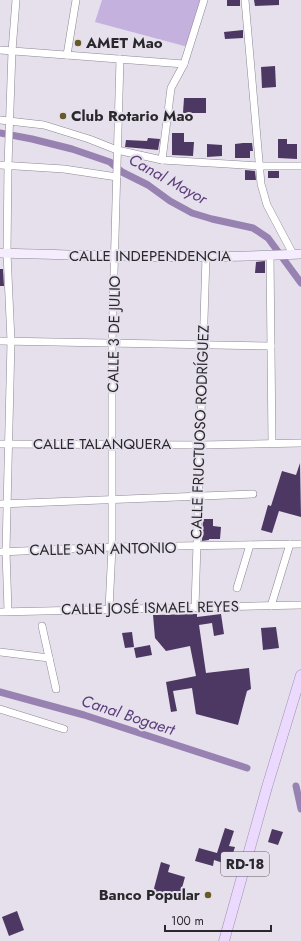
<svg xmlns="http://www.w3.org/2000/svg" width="301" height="941" viewBox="0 0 301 941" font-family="Jost,sans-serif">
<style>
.green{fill:#c5b1dd}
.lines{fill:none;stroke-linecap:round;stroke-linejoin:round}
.canal{stroke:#9882b2;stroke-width:7}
.building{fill:#4d3863}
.street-casing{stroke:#8c8892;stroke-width:8}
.secondary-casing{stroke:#8c8892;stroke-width:10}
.primary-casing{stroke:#9e8cb4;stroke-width:11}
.street{stroke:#fff;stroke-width:7}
.secondary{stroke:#f5edfe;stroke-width:9}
.primary{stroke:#ebdafe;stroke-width:10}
.poi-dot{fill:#675a27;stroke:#e5e0ec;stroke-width:1.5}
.labels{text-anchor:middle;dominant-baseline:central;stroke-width:4;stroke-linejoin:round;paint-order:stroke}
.shield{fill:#e5e0ec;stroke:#625f66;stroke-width:1}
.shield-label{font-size:14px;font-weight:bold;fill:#2a282d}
.poi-label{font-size:15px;font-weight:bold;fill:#2a282d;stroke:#e5e0ec;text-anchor:start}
.street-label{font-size:15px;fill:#2a282d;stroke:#e5e0ec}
.water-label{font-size:16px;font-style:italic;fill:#5b3d7a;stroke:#e5e0ec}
</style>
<rect width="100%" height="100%" fill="#e5e0ec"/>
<path class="green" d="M102 0H202L188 47 95 22Z"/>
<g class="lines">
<g class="canal">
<path d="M0 133 32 139 72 149 110 162 122 172 148 185 170 201 192 213 212 219 253 228 268 238 301 283"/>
<path d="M0 692 84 715 247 768"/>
<path d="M296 786 301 809"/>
</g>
</g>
<g class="building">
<rect x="227" y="0" width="13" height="6"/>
<path d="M254 0H279V5L255 6Z"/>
<path d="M243 30V38L225 39 224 32Z"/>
<path d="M275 66 276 87 262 88 261 67Z"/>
<path d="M184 98H206V113H183Z"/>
<path d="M172 133H184V142H194L193 156 172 155Z"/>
<path d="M148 138 160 139 158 150 125 147 126 140 147 141Z"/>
<path d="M278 139H287V144H297V159L278 158Z"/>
<path d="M243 143H252L253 151H250V158H235V144Z"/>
<path d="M207 144 222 145V156L207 157Z"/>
<path d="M245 170 255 171 256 180H245Z"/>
<rect x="268" y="171" width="11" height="7"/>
<path d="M265 261V273H255L256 262Z"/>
<path d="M0 269H3L4 286H0Z"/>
<path d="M300 463 301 517 279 511 272 533 261 530 268 505 271 506 282 471 296 475Z"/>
<path d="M203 519H213V526L221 527 220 539H209V540L202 541Z"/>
<path d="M197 614V617L221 614 224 634 214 636 212 623 199 625 206 673 249 668 251 689 247 691 238 725 196 714 192 688 173 691 177 711 171 712 166 682 196 676 190 646 166 651 155 638 153 615Z"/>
<path d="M276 627 279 648 263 650 261 628Z"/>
<path d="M132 632 134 647 125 648 122 633Z"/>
<path d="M150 645 152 655 136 658 134 648Z"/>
<path d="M225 828 234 831 229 846 235 847 229 865 214 860 213 866 195 861 199 848 217 853Z"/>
<path d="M272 829 283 832 278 845 268 842Z"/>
<path d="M161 862 170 865 168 872 185 877 179 899 153 892Z"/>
<path d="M17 911 24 930 9 936 2 917Z"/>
</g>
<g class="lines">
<g class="street-casing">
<g id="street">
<path d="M245 0 261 184 267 205 293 254"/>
<path d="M0 50 184 64"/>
<path d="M67 55 76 0"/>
<path d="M0 120 44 125 89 139 117 150 162 160 260 166H301"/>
<path d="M162 160 171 88 184 64 204 0"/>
<path d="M0 165 64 169 117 177"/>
<path d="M270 256 272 443"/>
<path d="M0 341 271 346"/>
<path d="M0 444 200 445 301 443"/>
<path d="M0 504 253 494"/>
<path d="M0 552 112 547 301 544"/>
<path d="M237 588 250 545"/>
<path d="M271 606 290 544"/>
<path d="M195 608 206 256"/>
<path d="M109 609 112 547V344L120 59"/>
<path d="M8 611 6 551 11 341 7 253 8 165 12 51 16 0"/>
<path d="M0 612 301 605"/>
<path d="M42 626 56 689"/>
<path d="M0 652 49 658"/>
<path d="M0 709 64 729"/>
</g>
</g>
<g class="secondary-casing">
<path id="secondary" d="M0 253C100 256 201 259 301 254"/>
</g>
<g class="primary-casing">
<path id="primary" d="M224 941 267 787 301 675"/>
</g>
<use href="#street" class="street"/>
<use href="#secondary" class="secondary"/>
<use href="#primary" class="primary"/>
</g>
<g class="poi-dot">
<circle cx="78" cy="43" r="4"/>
<circle cx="63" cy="116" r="4"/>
<circle cx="208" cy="895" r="4"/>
</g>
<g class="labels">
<rect class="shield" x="221" y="852" width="48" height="24" rx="3"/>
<g class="shield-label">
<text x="245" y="864">RD-18</text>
</g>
<g class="poi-label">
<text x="86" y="43">AMET Mao</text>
<text x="71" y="116">Club Rotario Mao</text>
<text x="200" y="895" text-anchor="end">Banco Popular</text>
</g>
<g class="street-label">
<text x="150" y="256">CALLE INDEPENDENCIA</text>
<text transform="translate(114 334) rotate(-89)">CALLE 3 DE JULIO</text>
<text transform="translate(200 432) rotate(-88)">CALLE FRUCTUOSO RODRÍGUEZ</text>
<text x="102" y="444">CALLE TALANQUERA</text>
<text transform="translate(103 549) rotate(-1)">CALLE SAN ANTONIO</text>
<text transform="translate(150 608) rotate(-1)">CALLE JOSÉ ISMAEL REYES</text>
</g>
<g class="water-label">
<text transform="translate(168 179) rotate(29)">Canal Mayor</text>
<text transform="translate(128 715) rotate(18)">Canal Bogaert</text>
</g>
</g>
<path d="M165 925v6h106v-6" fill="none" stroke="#2a282d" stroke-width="2"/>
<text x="171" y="925" font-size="12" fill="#2a282d" stroke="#e5e0ec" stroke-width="3" paint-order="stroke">100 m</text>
</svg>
